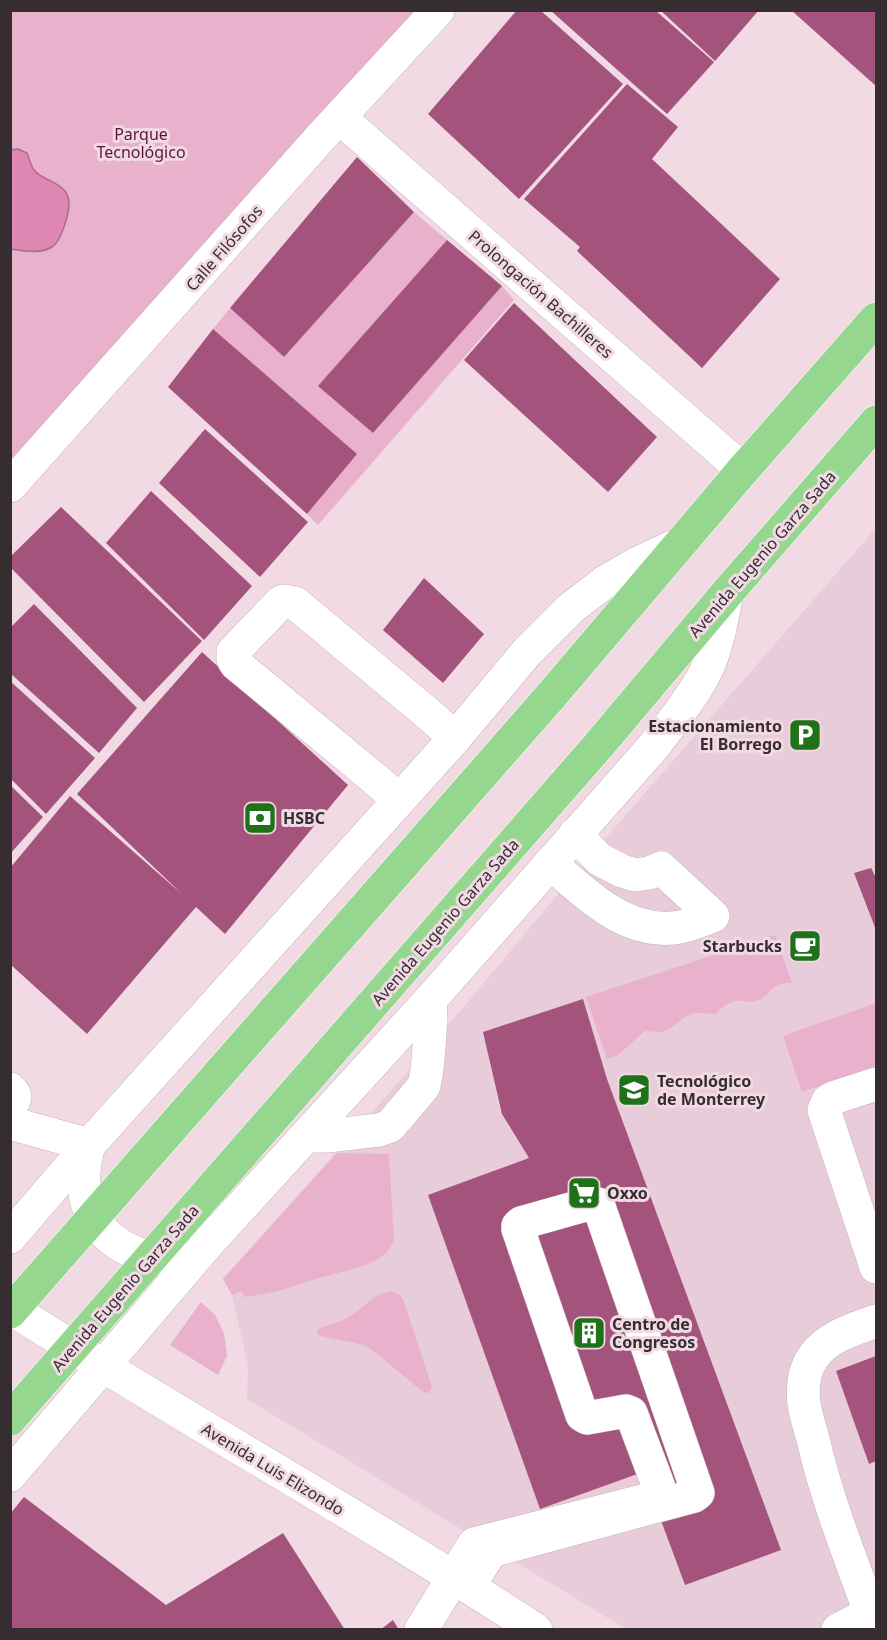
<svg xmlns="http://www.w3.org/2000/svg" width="887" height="1640" viewBox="0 0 887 1640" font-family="'Noto Sans',sans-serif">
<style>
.built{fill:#e9ccd9}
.green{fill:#e9b1cb}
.water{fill:#dd87b2;stroke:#ab6c8b;stroke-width:1.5}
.building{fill:#a4537c}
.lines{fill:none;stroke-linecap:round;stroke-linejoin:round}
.minor-casing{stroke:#c6b1ba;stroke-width:34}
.highway-casing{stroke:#fff;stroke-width:34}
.minor{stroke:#fff;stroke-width:33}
.highway{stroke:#96d78f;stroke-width:33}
.highway-bridge-casing{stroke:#fff;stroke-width:34;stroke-linecap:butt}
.highway-bridge{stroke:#96d78f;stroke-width:33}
.labels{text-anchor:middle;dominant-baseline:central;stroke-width:6;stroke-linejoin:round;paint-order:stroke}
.park-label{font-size:16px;fill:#5f123f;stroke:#f1dae4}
.street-label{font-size:16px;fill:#352d30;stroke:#f1dae4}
.poi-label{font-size:16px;font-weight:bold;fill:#352d30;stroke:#f1dae4;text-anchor:start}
</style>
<rect width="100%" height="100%" fill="#f1dae4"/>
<path class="built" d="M876 528V1629H626L247 1399 248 1366 232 1295 223 1279 429 1048 590 856Z"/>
<g class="green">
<path d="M11 11H437L11 485Z"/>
<path d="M414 212 447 240 319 386 373 433 502 286 514 300 318 525 307 514 356 454 213 329 230 308 284 357Z"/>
<path d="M775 935 792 983C771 982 773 993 759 1000 751 1004 743 1000 735 1001 727 1003 721 1009 715 1014L694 1013 685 1017 671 1028 663 1032 645 1031 618 1055 607 1059 586 997Z"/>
<path d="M876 1003V1067L802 1092 783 1036Z"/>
<path d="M337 1153 389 1154 394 1241C383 1265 352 1269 330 1275 313 1279 297 1286 281 1290 269 1294 256 1295 244 1297L242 1291 232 1295 223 1279Z"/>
<path d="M390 1291 397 1293 403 1299 432 1387 429 1393 423 1392 371 1349 360 1344 319 1336 317 1333 318 1329C329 1325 340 1322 350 1316 364 1307 374 1294 390 1291Z"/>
<path d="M201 1302 215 1315 224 1333 227 1356 218 1375 170 1345Z"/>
</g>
<path class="water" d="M18 149 27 153C29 158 31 166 34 170 40 179 56 180 65 191 68 195 69 200 69 204 69 214 61 242 52 247 41 254 23 251 11 249V150Z"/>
<g class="building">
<path d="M517 10H540L623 84 519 199 428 114Z"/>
<path d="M550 10H655L714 62 667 114Z"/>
<path d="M660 10H759L715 61Z"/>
<path d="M791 10H876V86Z"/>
<path d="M627 84 678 127 652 159 780 279 702 368 577 251 580 247 524 199Z"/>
<path d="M357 157 414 212 284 357 230 308Z"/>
<path d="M447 240 502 286 373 433 318 386Z"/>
<path d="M514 303 657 437 608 492 464 360Z"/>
<path d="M213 329 357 454 307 514 168 387Z"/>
<path d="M205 429 308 522 260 577 159 483Z"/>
<path d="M151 491 252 586 204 640 106 543Z"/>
<path d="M61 507 202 641 144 702 10 567V557Z"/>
<path d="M424 578 484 634 443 683 383 630Z"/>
<path d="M34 604 137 708 99 753 10 673V628Z"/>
<path d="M202 652 348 785 225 934 196 907 87 1034 10 964V868L70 796 183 895 77 794Z"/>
<path d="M10 681 95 758 46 814 10 778Z"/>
<path d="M10 785 43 817 10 854Z"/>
<path d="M871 868 876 878V930L854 873Z"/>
<path d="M583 999 607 1079 781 1550 685 1585 643 1472 540 1509 428 1195 529 1158 502 1114 483 1032Z"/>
<path d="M876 1356V1461L869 1464 836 1371Z"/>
<path d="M24 1497 166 1605 283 1533 345 1630H10V1514Z"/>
<path d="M393 1620 399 1630H380Z"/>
</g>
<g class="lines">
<g class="minor-casing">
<g id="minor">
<path d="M340 118 743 470"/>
<path d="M10 486 321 137 438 10"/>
<path d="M399 800 375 779 236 664 233 659V652L281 602 284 601 295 603 432 717 455 738"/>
<path d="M550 863C584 892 623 933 673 928 687 927 699 921 713 916L661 868 649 873 635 875 622 871 599 859 575 834"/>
<path d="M876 1084 833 1098 828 1101 824 1110 876 1267"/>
<path d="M10 1089C17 1095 16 1100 10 1106"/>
<path d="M10 1123 89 1145C85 1159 83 1173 84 1187 88 1234 134 1264 178 1257"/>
<path d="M306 1136H327L379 1130 390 1126 424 1086 427 1070 429 1048 431 1018 430 1000"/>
<path d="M10 1237 89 1145 455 738 527 652 571 608 605 582 636 564 679 544"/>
<path d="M10 1308C183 1418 364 1518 536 1630"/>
<path d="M876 1321C855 1329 828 1336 814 1356 804 1369 802 1388 804 1404 806 1416 810 1428 813 1439 828 1505 854 1566 876 1629"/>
<path d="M10 1475 209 1242 430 1000 654 746C672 722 691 700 705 673 717 649 722 620 727 593"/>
<path d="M421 1630 474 1544 658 1497 660 1490 631 1413 626 1411 587 1418 582 1415 518 1229V1226L521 1223 592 1203 598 1204 698 1493 694 1496 495 1550 490 1553 469 1586"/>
<path d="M838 1630 871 1613"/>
</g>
</g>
<g class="highway-casing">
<g id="highway">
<path d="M550 697 743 470 876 319"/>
<path d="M598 746 727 593 876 422"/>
</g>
</g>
<use href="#minor" class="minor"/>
<use href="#highway" class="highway"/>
<g class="highway-bridge-casing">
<g id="highway-bridge">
<path d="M10 1312 550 697"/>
<path d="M10 1419 598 746"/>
</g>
</g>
<use href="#highway-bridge" class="highway-bridge"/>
</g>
<defs>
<g id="parking-square" transform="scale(1.725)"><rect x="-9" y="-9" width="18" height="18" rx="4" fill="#20721a" stroke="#f1dae4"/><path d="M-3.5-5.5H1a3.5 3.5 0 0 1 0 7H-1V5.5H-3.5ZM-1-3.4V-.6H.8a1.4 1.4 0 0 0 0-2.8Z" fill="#fff"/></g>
<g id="bank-square" transform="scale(1.725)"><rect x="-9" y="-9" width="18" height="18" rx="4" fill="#20721a" stroke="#f1dae4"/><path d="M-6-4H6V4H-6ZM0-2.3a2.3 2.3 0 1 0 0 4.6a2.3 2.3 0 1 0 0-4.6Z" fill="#fff"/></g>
<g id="cafe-square" transform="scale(1.725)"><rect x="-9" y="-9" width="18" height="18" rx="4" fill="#20721a" stroke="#f1dae4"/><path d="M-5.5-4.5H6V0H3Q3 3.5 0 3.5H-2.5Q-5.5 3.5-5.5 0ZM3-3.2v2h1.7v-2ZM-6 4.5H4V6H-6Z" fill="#fff"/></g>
<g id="university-square" transform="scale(1.725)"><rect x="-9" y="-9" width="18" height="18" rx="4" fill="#20721a" stroke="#f1dae4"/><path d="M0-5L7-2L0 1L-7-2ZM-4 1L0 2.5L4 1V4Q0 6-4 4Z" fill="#fff"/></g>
<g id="supermarket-square" transform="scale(1.725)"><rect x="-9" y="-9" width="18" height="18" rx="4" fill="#20721a" stroke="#f1dae4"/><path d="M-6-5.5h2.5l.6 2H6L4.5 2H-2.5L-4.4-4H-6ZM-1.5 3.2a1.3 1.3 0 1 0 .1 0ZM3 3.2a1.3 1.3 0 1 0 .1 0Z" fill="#fff"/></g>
<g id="building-square" transform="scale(1.725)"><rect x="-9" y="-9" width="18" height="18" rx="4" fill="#20721a" stroke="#f1dae4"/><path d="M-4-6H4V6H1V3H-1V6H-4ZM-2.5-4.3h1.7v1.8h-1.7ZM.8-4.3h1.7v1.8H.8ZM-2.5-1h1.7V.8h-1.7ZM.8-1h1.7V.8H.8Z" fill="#fff"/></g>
</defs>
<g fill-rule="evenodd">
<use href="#parking-square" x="805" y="735"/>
<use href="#bank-square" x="260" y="818"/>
<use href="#cafe-square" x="805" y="946"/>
<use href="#university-square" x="634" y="1090"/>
<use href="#supermarket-square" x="584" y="1193"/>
<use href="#building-square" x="589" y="1333"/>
</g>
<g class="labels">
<g class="park-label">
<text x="141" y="134">Parque<tspan x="141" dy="18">Tecnológico</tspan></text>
</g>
<g class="street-label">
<text transform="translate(224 248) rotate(-49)">Calle Filósofos</text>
<text transform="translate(541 294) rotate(41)">Prolongación Bachilleres</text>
<text transform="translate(762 554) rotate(-49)">Avenida Eugenio Garza Sada</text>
<text transform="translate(445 922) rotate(-49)">Avenida Eugenio Garza Sada</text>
<text transform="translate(125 1288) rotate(-49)">Avenida Eugenio Garza Sada</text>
<text transform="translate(273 1469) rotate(31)">Avenida Luis Elizondo</text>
</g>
<g class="poi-label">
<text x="782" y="726" text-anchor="end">Estacionamiento<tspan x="782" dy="18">El Borrego</tspan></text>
<text x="283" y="818">HSBC</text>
<text x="782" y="946" text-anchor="end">Starbucks</text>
<text x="657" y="1081">Tecnológico<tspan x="657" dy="18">de Monterrey</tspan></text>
<text x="607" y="1193">Oxxo</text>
<text x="612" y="1324">Centro de<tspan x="612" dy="18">Congresos</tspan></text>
</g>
</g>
<rect width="887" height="1640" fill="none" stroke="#352d30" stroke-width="24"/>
</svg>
